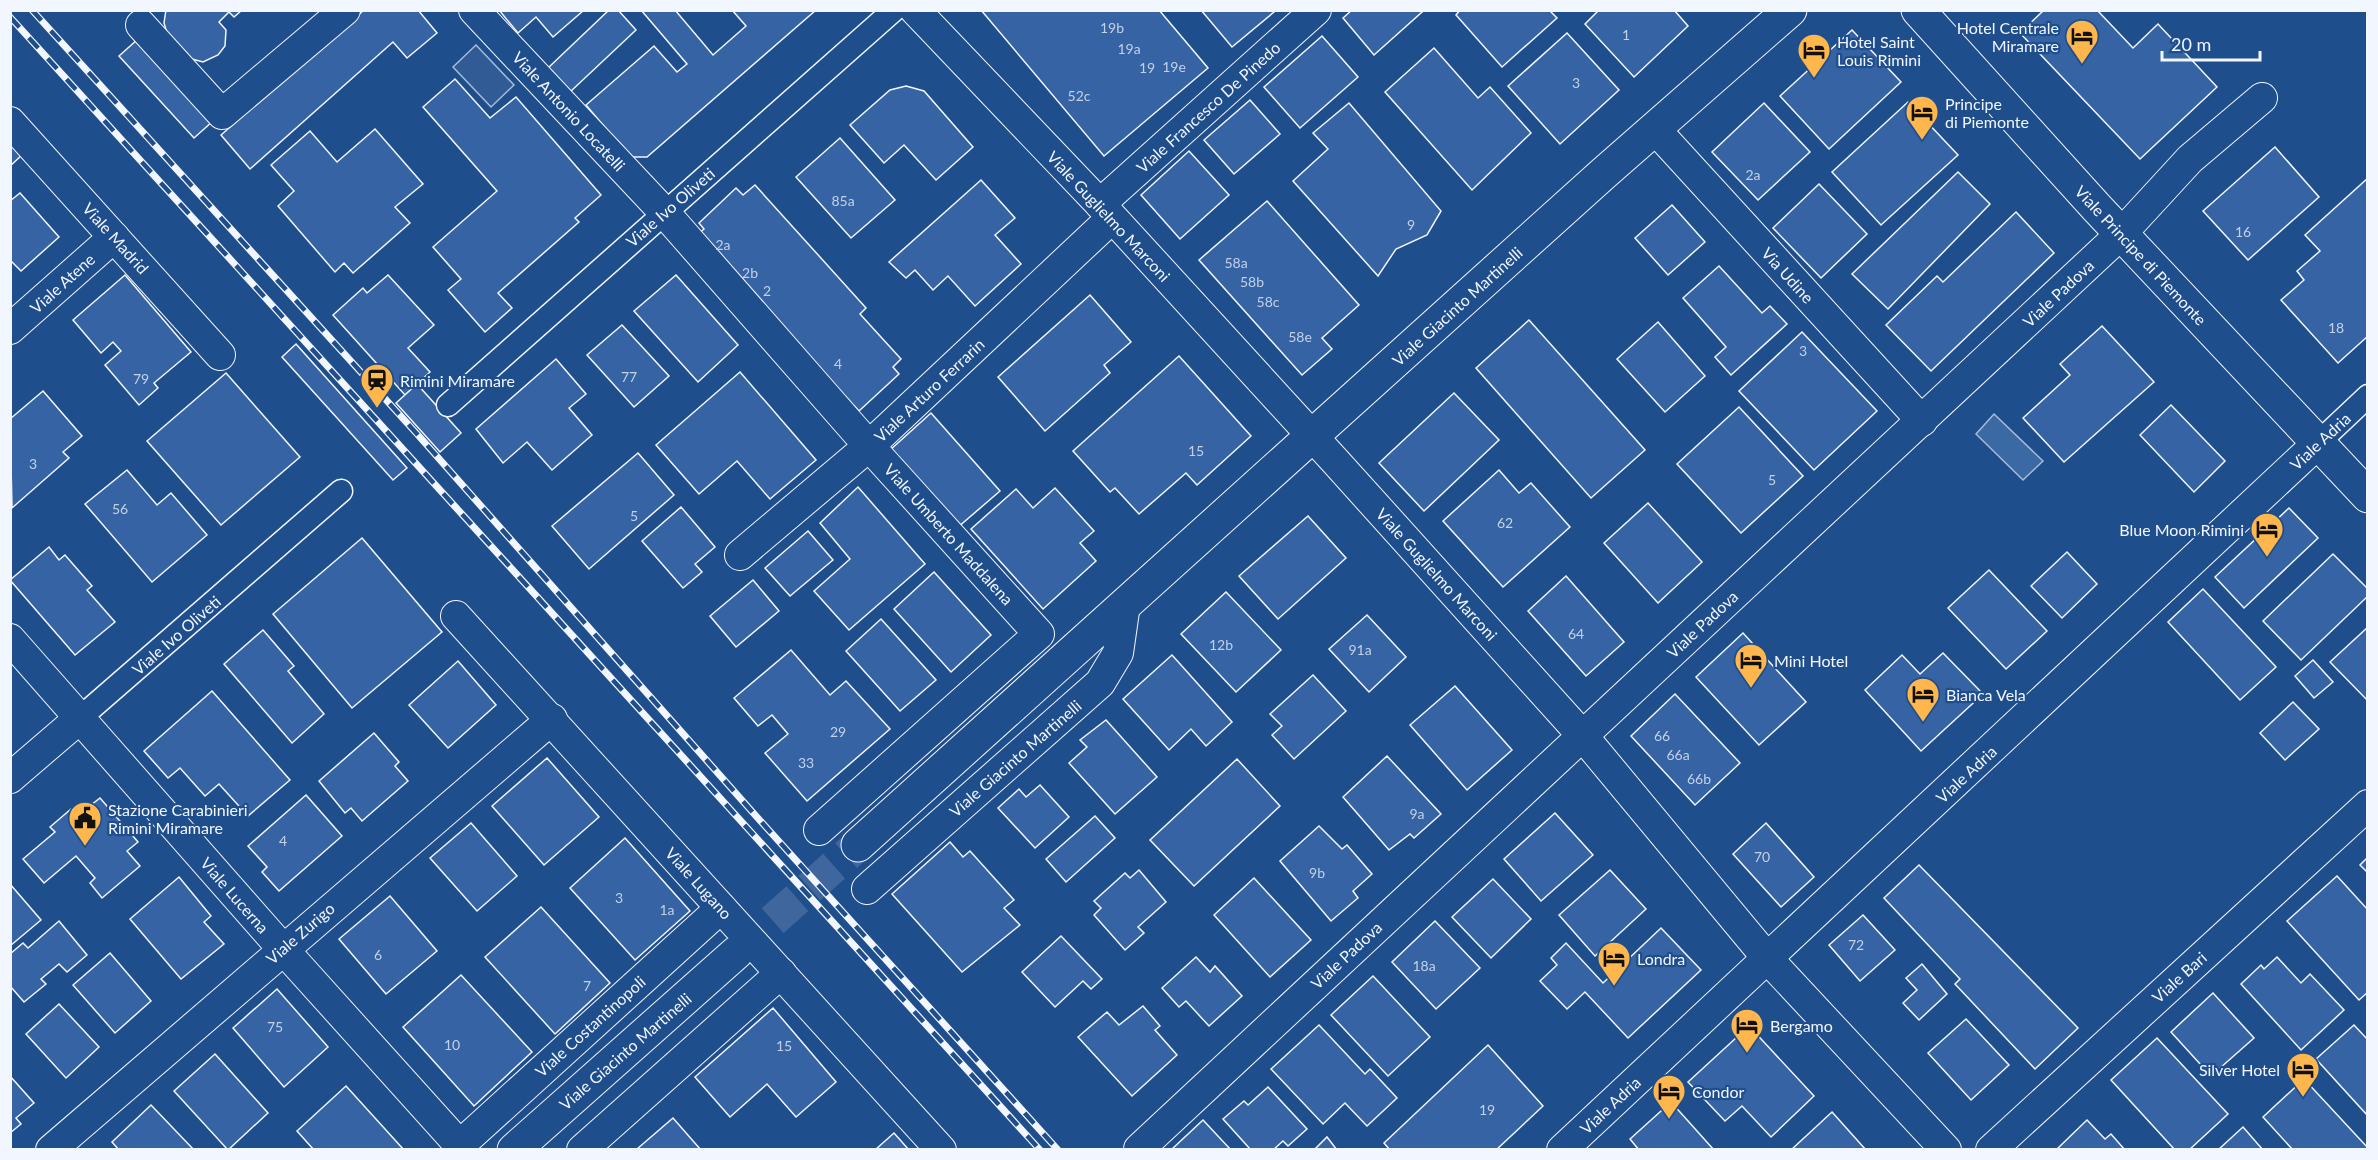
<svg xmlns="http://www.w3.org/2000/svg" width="2378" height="1160" viewBox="0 0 2378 1160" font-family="Lato,sans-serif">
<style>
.parking{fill:#305b95;stroke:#a8bbd7;stroke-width:1.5}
.water{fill:#3b69a3;stroke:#a8bbd7;stroke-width:1.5}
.building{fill:#3563a3;stroke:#f2f6ff;stroke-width:1.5}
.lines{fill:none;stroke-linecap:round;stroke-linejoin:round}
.tertiary-tunnel{stroke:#3f679d;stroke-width:33;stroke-dasharray:33 16;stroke-linecap:butt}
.pedestrian-casing{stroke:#f2f6ff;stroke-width:25}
.minor-casing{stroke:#f2f6ff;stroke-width:32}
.tertiary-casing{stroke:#f2f6ff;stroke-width:35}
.pedestrian{stroke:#1f4e8c;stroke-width:22}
.minor{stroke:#1f4e8c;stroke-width:30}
.tertiary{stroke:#1f4e8c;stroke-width:33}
.rail-casing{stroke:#f2f6ff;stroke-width:7}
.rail{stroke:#1f4e8c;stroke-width:4.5;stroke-dasharray:14;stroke-linecap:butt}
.labels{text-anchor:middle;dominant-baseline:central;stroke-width:4.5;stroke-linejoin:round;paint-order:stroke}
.number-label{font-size:14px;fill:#c3d1e8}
.poi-label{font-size:16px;fill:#f2f6ff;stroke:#1f4e8c;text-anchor:start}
.street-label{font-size:16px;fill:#f2f6ff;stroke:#1f4e8c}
</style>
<rect width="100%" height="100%" fill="#1f4e8c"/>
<path class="parking" d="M476 45 514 85 491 107 453 67Z"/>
<path class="water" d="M1994 414 2043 461 2023 480 1976 434Z"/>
<g class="building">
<path d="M166 10H242L234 17 229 12 219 22 226 30 225 46 218 55 203 62 192 59 167 33 164 23Z"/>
<path d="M364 10H418L437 33 407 58 393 42 250 169 221 135Z"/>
<path d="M499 10H584L553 37 536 17 518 33Z"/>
<path d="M609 10H618L636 30 570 92 548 68Z"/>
<path d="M641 10H675L713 55 746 26 732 10H816L647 157H630L586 105 654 46 677 72 687 64Z"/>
<path d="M981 10H1159L1208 68 1104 156Z"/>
<path d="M1201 10H1272L1274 12 1232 47Z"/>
<path d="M1352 10H1421L1422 12 1374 55 1343 18Z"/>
<path d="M1460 10H1549L1557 18 1502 67 1456 15Z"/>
<path d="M1599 10H1674L1688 26 1634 77 1585 24Z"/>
<path d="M2044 10H2097L2133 48 2158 24 2217 87 2140 159 2020 33Z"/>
<path d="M1852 30 1901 82 1829 149 1780 96Z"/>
<path d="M1567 33 1619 90 1560 144 1508 86Z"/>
<path d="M1322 36 1358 77 1300 128 1264 87Z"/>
<path d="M138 39 213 121 194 138 119 56Z"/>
<path d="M1434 48 1478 98 1490 87 1531 133 1472 190 1385 92Z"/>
<path d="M455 79 490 118 516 97 601 195 575 218 579 222 498 293 512 308 485 332 448 290 461 279 433 247 497 191 423 107Z"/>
<path d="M906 86 924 91 973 147 936 180 904 145 884 163 850 125 890 90Z"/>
<path d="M1250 100 1280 134 1234 174 1204 140Z"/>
<path d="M1908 102 1958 155 1881 225 1832 172Z"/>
<path d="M1349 103 1441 211 1427 235 1396 249 1378 276 1293 181 1328 149 1313 133Z"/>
<path d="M1764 103 1810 152 1758 200 1712 152Z"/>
<path d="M375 129 423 184 395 207 410 223 353 273 344 263 335 272 278 206 294 191 271 165 310 131 337 162Z"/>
<path d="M840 138 895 200 851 238 796 177Z"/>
<path d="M10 142 22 155 10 166Z"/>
<path d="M2275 147 2319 197 2248 260 2203 211Z"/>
<path d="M1189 151 1229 195 1180 239 1141 195Z"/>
<path d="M1958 172 1990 204 1888 309 1852 274Z"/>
<path d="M2368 178V336L2338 363 2281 300 2304 280 2297 271 2320 251 2305 235Z"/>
<path d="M981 180 1015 218 995 235 1021 264 975 306 948 276 933 290 915 270 906 278 889 262Z"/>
<path d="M1819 184 1867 234 1821 278 1773 228Z"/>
<path d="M755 185 866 308 860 314 901 359 893 367 899 374 859 411 696 236 704 229 699 223 736 188 743 195Z"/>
<path d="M20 193 59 237 21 271 10 260V201Z"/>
<path d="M1267 201 1359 305 1322 338 1332 349 1302 375 1199 260Z"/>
<path d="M1672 205 1705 242 1668 275 1635 238Z"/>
<path d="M2016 212 2054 253 1931 371 1886 325 1937 276 1943 282Z"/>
<path d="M1719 266 1762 313 1770 306 1787 324 1731 375 1715 357 1726 347 1683 298Z"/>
<path d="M125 275 191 352 154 383 158 388 139 405 105 365 121 351 113 342 101 353 73 320Z"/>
<path d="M388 275 434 325 408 348 430 372 405 395 333 315 363 288 367 293Z"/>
<path d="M676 275 738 345 698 382 634 311Z"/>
<path d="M1090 295 1131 342 1104 365 1110 373 1045 431 998 377Z"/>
<path d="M1529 320 1645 450 1591 498 1476 368Z"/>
<path d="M1658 322 1705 376 1665 412 1617 359Z"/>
<path d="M622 325 669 376 634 407 587 355Z"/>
<path d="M2102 326 2154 382 2064 462 2023 418 2070 375 2060 364Z"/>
<path d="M1802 332 1877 411 1814 470 1739 391Z"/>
<path d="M296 344 407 468 393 480 282 357Z"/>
<path d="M1179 356 1251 436 1197 485 1186 473 1139 514 1115 488 1110 492 1073 451Z"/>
<path d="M556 359 586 394 569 408 592 435 552 470 527 442 503 463 476 429Z"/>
<path d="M740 372 816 460 770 499 737 461 699 494 656 445Z"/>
<path d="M226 373 300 457 221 525 147 441Z"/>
<path d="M417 384 461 433 440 452 396 403Z"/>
<path d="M43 391 82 436 63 452 69 458 12 508 10 419Z"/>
<path d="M1454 393 1499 440 1424 511 1379 463Z"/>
<path d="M2171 405 2225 461 2194 492 2140 435Z"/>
<path d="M1739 407 1803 476 1741 533 1677 464Z"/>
<path d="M931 413 1000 491 957 528 889 451Z"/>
<path d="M638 453 674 495 589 569 552 526Z"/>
<path d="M127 470 157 505 171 493 207 535 152 582 85 504Z"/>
<path d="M1499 470 1519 493 1531 483 1570 527 1503 587 1443 521Z"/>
<path d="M858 487 925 564 849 630 814 591 850 559 820 523Z"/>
<path d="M1055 488 1094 531 1080 543 1096 561 1043 609 971 529 1016 489 1033 508Z"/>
<path d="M1648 503 1702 562 1658 603 1604 543Z"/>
<path d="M681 507 715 547 695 564 702 572 683 588 642 541Z"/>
<path d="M2289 508 2318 538 2244 608 2215 577Z"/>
<path d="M1308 516 1346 558 1278 619 1239 576Z"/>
<path d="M808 531 833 560 790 596 765 568Z"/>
<path d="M362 538 442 632 352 708 273 614Z"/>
<path d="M49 547 59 560 65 555 92 586 87 590 115 622 75 655 10 580Z"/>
<path d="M2067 552 2097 584 2062 618 2031 586Z"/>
<path d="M2333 554 2368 589V596L2301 660 2263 621Z"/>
<path d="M1989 570 2047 631 2006 669 1948 608Z"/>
<path d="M934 572 991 635 951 672 894 609Z"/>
<path d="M1566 576 1624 642 1586 676 1528 611Z"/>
<path d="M753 580 779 611 736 647 710 616Z"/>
<path d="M2203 589 2276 667 2240 700 2168 622Z"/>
<path d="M1226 592 1281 650 1236 692 1181 634Z"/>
<path d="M1367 615 1406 657 1369 692 1329 649Z"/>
<path d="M881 619 936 680 900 711 846 651Z"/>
<path d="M2368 627V701L2330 662Z"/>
<path d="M263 630 294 666 288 671 324 714 292 743 224 664Z"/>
<path d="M1743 633 1806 702 1759 745 1696 677Z"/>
<path d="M791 650 830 695 846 681 890 729 807 801 765 753 788 734 772 715 758 726 734 698Z"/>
<path d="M1943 653 1983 694 1921 751 1865 690 1902 655 1920 674Z"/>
<path d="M1172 655 1232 722 1206 746 1191 729 1169 750 1123 699Z"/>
<path d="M2313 660 2333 682 2314 698 2295 676Z"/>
<path d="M458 661 496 705 448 748 409 705Z"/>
<path d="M1313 675 1346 711 1294 759 1272 735 1282 726 1270 714Z"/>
<path d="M1455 686 1512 750 1467 790 1410 725Z"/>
<path d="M212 691 290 780 248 816 219 784 205 796 180 768 168 778 144 751Z"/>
<path d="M1675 694 1740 763 1695 805 1631 736Z"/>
<path d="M2293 702 2319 729 2285 760 2260 733Z"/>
<path d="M1106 720 1157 777 1115 814 1069 763 1087 747 1080 740Z"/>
<path d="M374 733 399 762 395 766 408 781 362 821 351 808 345 813 319 781Z"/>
<path d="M1387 756 1441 814 1414 838 1410 834 1389 850 1343 797Z"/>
<path d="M547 758 599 817 544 865 492 806Z"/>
<path d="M1237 759 1280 806 1194 886 1150 840Z"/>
<path d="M1040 785 1069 817 1035 848 998 808 1019 789 1026 797Z"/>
<path d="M306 795 342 836 279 891 262 872 267 867 248 846Z"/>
<path d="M100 798 138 842 127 851 140 866 102 898 90 883 95 878 76 856 44 883 23 859 55 832 50 827 71 809 77 816Z"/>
<path d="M1555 813 1593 855 1541 901 1504 859Z"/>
<path d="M1095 816 1115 838 1066 882 1046 859Z"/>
<path d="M471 823 517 876 477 911 430 858Z"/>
<path d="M1766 823 1814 877 1781 907 1733 854Z"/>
<path d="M1319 826 1342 849 1347 845 1372 874 1353 891 1358 898 1331 921 1280 861Z"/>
<path d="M625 838 690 911 635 960 570 888Z"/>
<path d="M950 842 963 857 970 851 1014 900 1004 908 1020 925 962 972 892 894Z"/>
<path d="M2368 857V873L2360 865Z"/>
<path d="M1919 865 2078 1028 2035 1069 1955 984 1960 979 1884 898Z"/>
<path d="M1139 870 1166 902 1138 927 1144 933 1125 950 1094 915 1101 908 1094 901 1125 873 1130 878Z"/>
<path d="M1610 870 1646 909 1595 956 1559 915Z"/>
<path d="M2337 876 2368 910V992L2359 1000 2287 921Z"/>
<path d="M179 877 211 916 204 922 224 944 181 979 130 919Z"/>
<path d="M1254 878 1311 940 1270 977 1214 915Z"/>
<path d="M1493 879 1531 919 1491 958 1452 917Z"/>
<path d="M10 884 41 920 10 946Z"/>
<path d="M390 896 437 951 386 994 339 939Z"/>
<path d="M541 907 610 983 555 1034 485 957Z"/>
<path d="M1863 915 1895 950 1860 981 1829 945Z"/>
<path d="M59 921 87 955 67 972 59 964 41 979 46 984 24 1002 10 986V954L23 943 28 948Z"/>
<path d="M1435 921 1480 968 1436 1009 1392 962Z"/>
<path d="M1661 928 1701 970 1628 1038 1585 992 1567 1009 1540 981 1557 965 1551 958 1566 943 1603 983Z"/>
<path d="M1061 936 1102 979 1091 989 1083 981 1055 1007 1022 972Z"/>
<path d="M110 953 151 1001 115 1033 73 985Z"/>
<path d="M1196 957 1210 972 1215 966 1242 996 1209 1026 1186 1001 1179 1007 1162 988Z"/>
<path d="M2277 957 2301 983 2310 974 2344 1010 2301 1050 2241 984 2261 965 2264 969Z"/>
<path d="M1922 964 1947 994 1919 1020 1903 1003 1917 990 1906 978Z"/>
<path d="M461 975 532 1052 474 1106 403 1027Z"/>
<path d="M1373 976 1430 1037 1388 1076 1331 1015Z"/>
<path d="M277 989 328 1047 284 1087 233 1028Z"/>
<path d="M2213 993 2254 1038 2211 1076 2171 1032Z"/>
<path d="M59 1004 99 1047 66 1078 26 1034Z"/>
<path d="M1143 1006 1160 1026 1155 1030 1177 1055 1132 1096 1078 1037 1107 1012 1119 1025Z"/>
<path d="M773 1008 836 1082 796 1117 767 1084 730 1117 695 1077Z"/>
<path d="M1966 1019 2009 1065 1971 1100 1928 1053Z"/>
<path d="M1319 1025 1365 1074 1370 1069 1397 1098 1367 1126 1345 1103 1323 1124 1271 1069Z"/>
<path d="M2354 1025 2368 1040V1116L2316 1059Z"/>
<path d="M1749 1026 1814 1096 1771 1137 1742 1106 1725 1121 1688 1082Z"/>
<path d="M2157 1038 2228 1114 2189 1150H2175L2111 1080Z"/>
<path d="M1488 1045 1543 1106 1496 1150H1390L1384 1143Z"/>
<path d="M215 1054 268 1113 228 1150 174 1091Z"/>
<path d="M10 1076 34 1103 16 1118 21 1124 10 1133Z"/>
<path d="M2304 1079 2368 1148V1150H2293L2263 1117Z"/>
<path d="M346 1086 404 1150H314L297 1131Z"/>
<path d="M1268 1087 1307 1129 1288 1146 1283 1141 1273 1150H1251L1223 1119 1244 1101 1248 1105Z"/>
<path d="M1671 1102 1714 1150H1639L1630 1139Z"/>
<path d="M151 1105 194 1150H119L112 1142Z"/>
<path d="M1832 1112 1866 1150H1791Z"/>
<path d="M673 1118 701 1150H638L637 1149Z"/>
<path d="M1203 1120 1231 1150H1171Z"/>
<path d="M2087 1120 2105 1139 2111 1134 2125 1150H2056Z"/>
<path d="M2243 1127 2263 1150H2218Z"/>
<path d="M894 1133 909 1150H875Z"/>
<path d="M1327 1137 1337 1150H1314Z"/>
</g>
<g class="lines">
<path class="tertiary-tunnel" d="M736 953 858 845"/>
<g class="pedestrian-casing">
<g id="pedestrian">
<path d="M448 405 894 10"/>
<path d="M2317 444 2368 396"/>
<path d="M80 718 341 491"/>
</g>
</g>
<g class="minor-casing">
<g id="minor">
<path d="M474 10 664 212 869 446 1039 634 819 830"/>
<path d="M915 10 1100 204 1336 462 1582 735 1768 959 1946 1150"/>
<path d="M141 25 222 114 345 10"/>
<path d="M10 122 220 355"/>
<path d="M1654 128 1922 421"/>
<path d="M1100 204 1316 10"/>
<path d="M10 329 114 237"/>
<path d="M740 555 869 446 1112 218"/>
<path d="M456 616 941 1150"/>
<path d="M10 639 282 948 464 1150"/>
<path d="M10 778 80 718"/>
<path d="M867 889 1100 683 1118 653 1125 604"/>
<path d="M460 1145 721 908"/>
<path d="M1139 1149 2121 234 2190 159 2262 98"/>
<path d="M51 1150 552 719"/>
<path d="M582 1150 781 973"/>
<path d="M1562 1150 2317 444"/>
<path d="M1991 1150 2368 805"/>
</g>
</g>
<g class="tertiary-casing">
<g id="tertiary">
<path d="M1918 10 2097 208 2368 496"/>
<path d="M858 845 1604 173 1790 10"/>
<path d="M514 1150 736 953"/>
</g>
</g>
<use href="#pedestrian" class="pedestrian"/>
<use href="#minor" class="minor"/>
<use href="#tertiary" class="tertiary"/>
<g class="rail-casing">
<g id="rail">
<path d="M32 10 418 435 756 816 1058 1150"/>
<path d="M10 17 1040 1150"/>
</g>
</g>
<use href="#rail" class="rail"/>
</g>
<defs>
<g id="hotel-pin" transform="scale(1.725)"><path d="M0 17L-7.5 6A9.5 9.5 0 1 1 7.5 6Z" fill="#ffb74d" stroke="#1f4e8c"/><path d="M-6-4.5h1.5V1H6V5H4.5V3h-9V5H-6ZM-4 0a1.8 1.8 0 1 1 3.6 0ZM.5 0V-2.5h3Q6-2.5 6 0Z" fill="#111"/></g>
<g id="station-pin" transform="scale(1.725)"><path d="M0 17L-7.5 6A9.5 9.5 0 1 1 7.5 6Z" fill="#ffb74d" stroke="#1f4e8c"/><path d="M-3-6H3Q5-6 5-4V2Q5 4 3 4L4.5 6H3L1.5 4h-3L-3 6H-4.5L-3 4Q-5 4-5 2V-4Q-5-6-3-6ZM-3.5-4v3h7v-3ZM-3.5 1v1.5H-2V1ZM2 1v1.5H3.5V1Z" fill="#111"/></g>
<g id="civic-pin" transform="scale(1.725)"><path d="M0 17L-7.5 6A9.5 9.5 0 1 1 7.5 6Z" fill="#ffb74d" stroke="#1f4e8c"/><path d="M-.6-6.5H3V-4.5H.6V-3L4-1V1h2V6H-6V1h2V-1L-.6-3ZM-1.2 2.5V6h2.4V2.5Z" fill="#111"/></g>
</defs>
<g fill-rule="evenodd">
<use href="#hotel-pin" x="2082" y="36"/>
<use href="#hotel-pin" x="1814" y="50"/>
<use href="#hotel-pin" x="1922" y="112"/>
<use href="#station-pin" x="377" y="380"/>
<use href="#hotel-pin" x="2267" y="529"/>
<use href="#hotel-pin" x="1751" y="660"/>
<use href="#hotel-pin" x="1923" y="694"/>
<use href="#civic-pin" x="85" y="818"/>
<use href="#hotel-pin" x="1614" y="958"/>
<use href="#hotel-pin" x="1747" y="1025"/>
<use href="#hotel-pin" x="2303" y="1069"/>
<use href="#hotel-pin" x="1669" y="1091"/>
</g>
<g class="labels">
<g class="number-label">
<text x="1112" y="27">19b</text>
<text x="1626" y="34">1</text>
<text x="1129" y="48">19a</text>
<text x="1174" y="66">19e</text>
<text x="1147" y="67">19</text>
<text x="1576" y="82">3</text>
<text x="1079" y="95">52c</text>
<text x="1753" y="174">2a</text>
<text x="843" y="200">85a</text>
<text x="1411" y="224">9</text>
<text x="2243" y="231">16</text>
<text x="723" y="244">2a</text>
<text x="1236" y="262">58a</text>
<text x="750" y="272">2b</text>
<text x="1252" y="281">58b</text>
<text x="767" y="290">2</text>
<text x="1268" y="301">58c</text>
<text x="2336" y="327">18</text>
<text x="1300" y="336">58e</text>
<text x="1803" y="350">3</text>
<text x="838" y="363">4</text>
<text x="629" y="376">77</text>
<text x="141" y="378">79</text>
<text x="1196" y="450">15</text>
<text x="33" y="463">3</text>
<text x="1772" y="479">5</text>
<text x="120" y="508">56</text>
<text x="634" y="515">5</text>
<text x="1505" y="522">62</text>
<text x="1576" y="633">64</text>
<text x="1221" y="644">12b</text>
<text x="1360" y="649">91a</text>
<text x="838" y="731">29</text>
<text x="1662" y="735">66</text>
<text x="1678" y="754">66a</text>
<text x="806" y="762">33</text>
<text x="1699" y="778">66b</text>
<text x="1417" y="813">9a</text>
<text x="283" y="840">4</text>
<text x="1762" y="856">70</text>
<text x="1317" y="872">9b</text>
<text x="619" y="897">3</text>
<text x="667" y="909">1a</text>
<text x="1856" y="944">72</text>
<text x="378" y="954">6</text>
<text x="1424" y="965">18a</text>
<text x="587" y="985">7</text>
<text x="275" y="1026">75</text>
<text x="452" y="1044">10</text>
<text x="784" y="1045">15</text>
<text x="1487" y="1109">19</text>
</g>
<g class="poi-label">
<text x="2059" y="27" text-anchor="end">Hotel Centrale<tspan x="2059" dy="18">Miramare</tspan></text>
<text x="1837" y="41">Hotel Saint<tspan x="1837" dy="18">Louis Rimini</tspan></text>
<text x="1945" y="103">Principe<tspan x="1945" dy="18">di Piemonte</tspan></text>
<text x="400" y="380">Rimini Miramare</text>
<text x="2244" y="529" text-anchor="end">Blue Moon Rimini</text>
<text x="1774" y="660">Mini Hotel</text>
<text x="1946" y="694">Bianca Vela</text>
<text x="108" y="809">Stazione Carabinieri<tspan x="108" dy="18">Rimini Miramare</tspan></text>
<text x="1637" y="958">Londra</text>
<text x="1770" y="1025">Bergamo</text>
<text x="2280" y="1069" text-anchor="end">Silver Hotel</text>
<text x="1692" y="1091">Condor</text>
</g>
<g class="street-label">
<text transform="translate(1208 107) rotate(-42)">Viale Francesco De Pinedo</text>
<text transform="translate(569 111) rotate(47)">Viale Antonio Locatelli</text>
<text transform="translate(670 207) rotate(-41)">Viale Ivo Oliveti</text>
<text transform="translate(1109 216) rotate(47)">Viale Guglielmo Marconi</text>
<text transform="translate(116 238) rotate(48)">Viale Madrid</text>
<text transform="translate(2141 255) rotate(47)">Viale Principe di Piemonte</text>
<text transform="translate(1788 275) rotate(48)">Via Udine</text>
<text transform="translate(62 283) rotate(-42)">Viale Atene</text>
<text transform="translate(2058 293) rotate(-43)">Viale Padova</text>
<text transform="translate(1457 306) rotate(-42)">Viale Giacinto Martinelli</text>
<text transform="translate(929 390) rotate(-43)">Viale Arturo Ferrarin</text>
<text transform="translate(2320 441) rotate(-43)">Viale Adria</text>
<text transform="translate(949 534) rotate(48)">Viale Umberto Maddalena</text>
<text transform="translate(1437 574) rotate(48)">Viale Guglielmo Marconi</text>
<text transform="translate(1702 624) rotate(-43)">Viale Padova</text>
<text transform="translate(176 635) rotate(-41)">Viale Ivo Oliveti</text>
<text transform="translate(1015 758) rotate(-41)">Viale Giacinto Martinelli</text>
<text transform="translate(1966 774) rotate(-43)">Viale Adria</text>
<text transform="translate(699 883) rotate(48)">Viale Lugano</text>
<text transform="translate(235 895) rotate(49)">Viale Lucerna</text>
<text transform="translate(300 933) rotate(-41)">Viale Zurigo</text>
<text transform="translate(1346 955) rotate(-43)">Viale Padova</text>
<text transform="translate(2179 977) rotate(-42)">Viale Bari</text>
<text transform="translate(590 1026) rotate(-42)">Viale Costantinopoli</text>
<text transform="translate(625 1051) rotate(-41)">Viale Giacinto Martinelli</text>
<text transform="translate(1610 1105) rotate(-43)">Viale Adria</text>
</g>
</g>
<rect width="2378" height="1160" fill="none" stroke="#f2f6ff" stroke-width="24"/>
<path d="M2162 51v9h98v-9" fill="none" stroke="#f2f6ff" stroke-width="3"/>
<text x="2171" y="51" font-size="18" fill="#f2f6ff" stroke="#1f4e8c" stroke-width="4.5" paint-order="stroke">20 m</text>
</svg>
